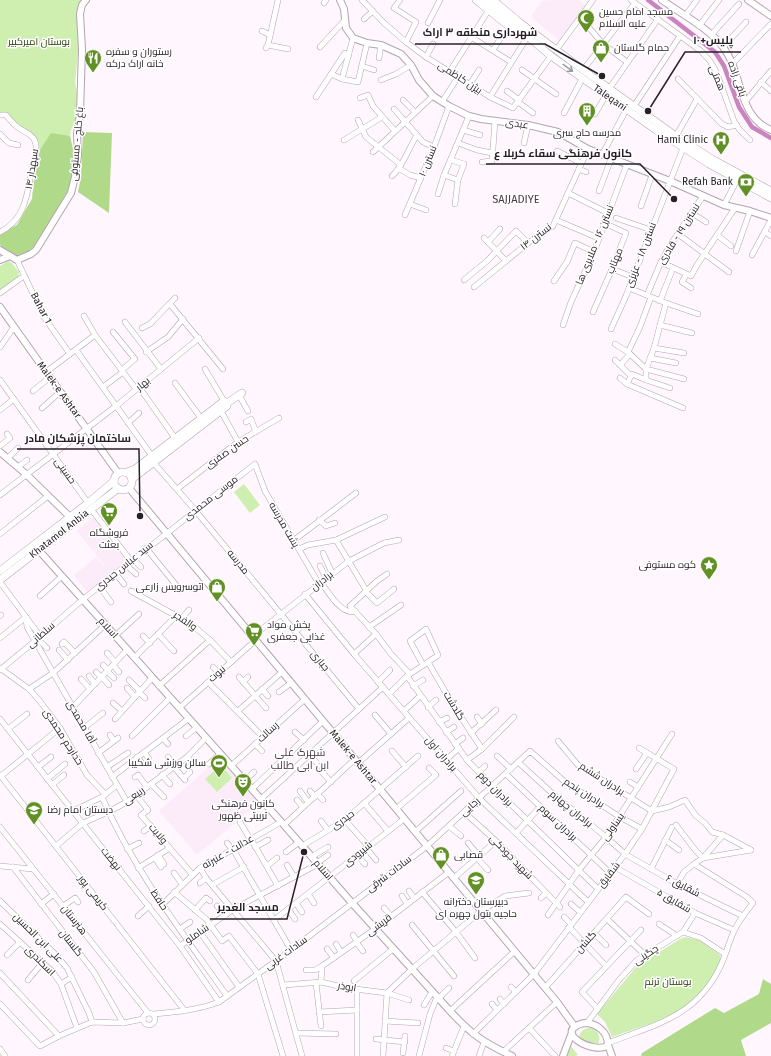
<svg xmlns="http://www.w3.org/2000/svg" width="771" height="1056" viewBox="0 0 771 1056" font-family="'Fira Sans',Cairo,sans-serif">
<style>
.built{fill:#fcecf9}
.green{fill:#ceefb0}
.forest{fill:#b0d989}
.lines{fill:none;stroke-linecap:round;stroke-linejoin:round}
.canal{stroke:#c984bf;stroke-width:4.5}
.minor-casing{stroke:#b5a3b2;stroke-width:6}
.tertiary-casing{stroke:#b5a3b2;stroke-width:8}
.secondary-casing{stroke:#b5a3b2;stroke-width:8}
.minor{stroke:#fff;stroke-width:5}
.tertiary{stroke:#fff;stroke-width:6}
.secondary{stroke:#fff;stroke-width:7}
.oneway{stroke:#9e9b9d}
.labels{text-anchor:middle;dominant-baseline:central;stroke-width:3;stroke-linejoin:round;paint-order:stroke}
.poi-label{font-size:10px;fill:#282026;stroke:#fff;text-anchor:start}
.park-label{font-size:10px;fill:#263f04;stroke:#fff}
.street-label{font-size:10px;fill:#282026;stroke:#fff}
.neighbourhood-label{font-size:11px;fill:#4a3a47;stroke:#fff}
.leader{fill:none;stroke:#282026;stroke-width:1.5}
.callout-dot{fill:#282026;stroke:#fff;stroke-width:1.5}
.callout-label{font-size:11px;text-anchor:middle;font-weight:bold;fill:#282026;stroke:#fff;stroke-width:3;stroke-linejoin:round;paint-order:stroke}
</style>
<rect width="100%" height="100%" fill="#fff7fd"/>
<g class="built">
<path d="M551 0H578L586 6 560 41 532 18V15L542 1Z"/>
<path d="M95 516 111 537 93 551 77 531Z"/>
<path d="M112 538 128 559 87 592 74 575 96 557 109 572 94 552Z"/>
<path d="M219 758 260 802 197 855 159 811Z"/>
</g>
<g class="green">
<path d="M0 0H83L75 83 77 93V118L71 130 70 136 74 153 65 196 35 246 0 245V234L17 225 32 199 35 171 40 150 38 143 32 133 19 126 10 116 4 112H0Z"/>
<path d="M8 261 11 262 19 272 18 278 0 291V266Z"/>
<path d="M244 484 260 505 250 513 234 492Z"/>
<path d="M221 765 232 778 217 792 205 779Z"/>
<path d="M685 937 699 940 720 955 721 959C718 964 716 970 713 976 693 1014 650 1023 612 1037L605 1022 597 1014 636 967 680 939Z"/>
<path d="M589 1028C600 1029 603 1041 594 1048L579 1039C579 1033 582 1029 589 1028Z"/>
<path d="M570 1045 578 1055 575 1056H566Z"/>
</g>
<g class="forest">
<path d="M83 132 112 133 109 213 78 192 81 177Z"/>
<path d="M51 133 70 136 75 160 70 187 35 246 26 253 15 256 0 245V234L17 225 32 199 35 171 40 150Z"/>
<path d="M763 979 771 984V1023L741 1040 746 1056H641L642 1053 715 1008 724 1013 759 994Z"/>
</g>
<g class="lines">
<path class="canal" d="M648 0 715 52 724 66 739 107 752 127 771 138"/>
<g class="minor-casing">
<g id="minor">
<path d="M362 0 384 23 406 42 426 57 490 97 513 108 551 56"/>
<path d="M400 0 394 8 416 22 406 42"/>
<path d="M631 0 701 51 710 61 716 71 734 121 739 129 750 140"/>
<path d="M324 3 326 0"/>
<path d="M685 16 697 0"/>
<path d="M580 17 603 44 627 62"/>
<path d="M364 19 373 11"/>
<path d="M428 23 440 0"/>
<path d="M699 26 719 0"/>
<path d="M262 31 270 35"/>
<path d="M711 35 739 4"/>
<path d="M471 37 511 62"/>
<path d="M268 45 288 49"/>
<path d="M320 47 345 20"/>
<path d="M723 47 746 22"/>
<path d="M266 48 268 45 278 0"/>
<path d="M493 50 500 39"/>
<path d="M556 50 593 0"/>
<path d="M426 57 433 44"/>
<path d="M379 58 381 45"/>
<path d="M733 63 771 24"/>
<path d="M362 66 374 70"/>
<path d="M522 70 556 94"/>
<path d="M583 70 635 3"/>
<path d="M450 71 488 11"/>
<path d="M331 74 342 79 358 82 367 43"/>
<path d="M342 79 353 38"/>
<path d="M678 79 722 124 728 127 737 125"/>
<path d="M381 80 396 74 411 65"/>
<path d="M761 82 771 91"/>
<path d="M470 84 479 70"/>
<path d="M609 89 658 19"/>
<path d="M507 91 519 100"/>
<path d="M316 97 345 53 349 55"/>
<path d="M490 97 526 39"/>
<path d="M360 98 368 95 373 106 395 131"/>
<path d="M403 100 415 112"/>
<path d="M442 102 458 77"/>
<path d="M518 102 533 113"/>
<path d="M745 102 771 71"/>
<path d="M634 106 680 36"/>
<path d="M394 109 423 142 434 147"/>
<path d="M564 113 582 79"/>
<path d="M595 114 606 95"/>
<path d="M0 115H6C9 119 13 123 16 126 22 131 30 133 34 139 39 148 34 159 32 169 27 194 26 219 0 232"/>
<path d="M358 120 366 137 401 165"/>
<path d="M463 130 480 135"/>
<path d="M0 134 9 143 18 145"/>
<path d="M676 136 697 99"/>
<path d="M344 140 382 117"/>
<path d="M458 143 477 150 492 153"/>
<path d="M524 143 528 125"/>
<path d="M557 151 581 163"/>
<path d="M373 152 433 96"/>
<path d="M602 155 626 110"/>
<path d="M451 160 464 164 458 180 455 204"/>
<path d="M482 162 492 161 495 121"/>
<path d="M400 169 410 175 421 178"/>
<path d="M579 169 586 172"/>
<path d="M444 175 458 180"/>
<path d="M392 176C404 165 408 149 417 135"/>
<path d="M599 191 611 159"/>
<path d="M568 193 608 213"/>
<path d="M438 194 444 175 469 116"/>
<path d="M410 204 426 210"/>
<path d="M724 205 737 180"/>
<path d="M641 206 652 175"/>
<path d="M692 213 706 222"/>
<path d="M405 215 434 147 449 106"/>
<path d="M616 218 651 230"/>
<path d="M556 220 598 238"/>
<path d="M765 232 771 236"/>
<path d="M678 234 729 272"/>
<path d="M717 235 731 246"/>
<path d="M484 238 506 261"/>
<path d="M488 242 500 229"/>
<path d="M736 251 750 211"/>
<path d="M752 255 771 220"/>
<path d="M17 260 44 317 70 354"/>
<path d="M661 262 691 276 697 265 735 208"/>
<path d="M612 269 633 277"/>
<path d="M686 275 682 282 691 288"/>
<path d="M464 280 487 261 516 231 528 243"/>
<path d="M554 281 567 262 575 243 594 252"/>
<path d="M474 287 528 243 553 226 588 149"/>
<path d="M629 288 666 303 698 314"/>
<path d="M0 293 21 278"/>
<path d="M647 295 661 262 669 247 703 196"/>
<path d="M660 301 673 268"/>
<path d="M170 304 223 369"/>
<path d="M593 312 612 269 626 233 604 223"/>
<path d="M84 316 95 335 136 389"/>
<path d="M125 322 161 369"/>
<path d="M563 325 571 302 594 252 627 164"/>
<path d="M660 325 692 333"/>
<path d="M142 328 150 324 175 298"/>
<path d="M611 329 626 296 683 148"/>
<path d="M113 332 135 359 122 370"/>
<path d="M615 344 628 352 646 369 684 379"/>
<path d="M0 347 14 327"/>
<path d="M654 348 684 353"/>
<path d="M76 350 152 456"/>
<path d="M146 352 168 337 183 319"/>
<path d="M628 352 640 327 651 297"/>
<path d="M650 358 676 363"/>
<path d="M615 360 631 376"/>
<path d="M620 365 630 354"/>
<path d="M205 369 224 401"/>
<path d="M46 372 95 335"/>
<path d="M620 378 627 384 683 408"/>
<path d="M0 380 88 503"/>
<path d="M646 380V369L654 348 666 303"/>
<path d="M175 383 201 418"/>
<path d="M627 384 632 374 646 380 670 388"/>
<path d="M103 387 123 372"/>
<path d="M139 387 175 438"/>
<path d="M33 391 50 377"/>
<path d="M239 395 248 411"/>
<path d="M42 408 60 392"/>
<path d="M0 410 14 399"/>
<path d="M221 411 238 442"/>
<path d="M246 422 251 419 256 432"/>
<path d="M128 423 139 413"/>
<path d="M0 446 10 438 7 434"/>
<path d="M8 458 18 448"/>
<path d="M153 462 195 510 359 709"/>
<path d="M18 467 27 460"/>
<path d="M177 489 238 442 279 418"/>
<path d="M0 495 116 406 199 338"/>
<path d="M91 509 131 561"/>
<path d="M319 520 326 526 335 523"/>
<path d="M0 534 48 496"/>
<path d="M336 540 366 590"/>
<path d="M293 541 356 493"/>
<path d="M146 548 180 590"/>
<path d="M299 549 308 545 336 540 385 517"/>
<path d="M323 553 332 573"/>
<path d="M133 559 141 567"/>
<path d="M126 565 136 574"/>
<path d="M320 566 326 578"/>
<path d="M115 573 124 584"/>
<path d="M387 574 377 581 350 606 376 634 391 654 410 674"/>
<path d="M0 582 40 636"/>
<path d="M321 582C328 592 342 616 355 611"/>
<path d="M99 586 111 602"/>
<path d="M131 591 191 624 210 640 231 662"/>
<path d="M365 591 377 603 394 589"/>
<path d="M305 594 354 654 479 798 588 902"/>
<path d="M40 596 62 576"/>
<path d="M0 616 1 615"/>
<path d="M26 617 27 627 127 802"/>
<path d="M182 618 189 610"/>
<path d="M369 627 401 605"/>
<path d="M295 632 303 625"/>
<path d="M158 634 174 651"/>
<path d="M115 636 139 614"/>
<path d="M143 636 150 643"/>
<path d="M253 636 349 561 384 543 399 540"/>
<path d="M0 638 26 617"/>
<path d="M38 639 47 648"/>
<path d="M62 644 64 642 75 653"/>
<path d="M59 650 68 660"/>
<path d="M107 653 115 662"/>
<path d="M354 654 376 634"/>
<path d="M134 658 177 615"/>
<path d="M428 662 453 705 482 749"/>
<path d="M103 665 108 670"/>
<path d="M113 665 119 672"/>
<path d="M213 667 219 673"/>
<path d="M0 668 29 689 39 700 60 728 87 775 105 794"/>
<path d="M0 670 35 641 82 600 255 464 265 491 319 584"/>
<path d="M107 671 114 678"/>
<path d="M96 672 101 677"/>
<path d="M89 676 95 684"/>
<path d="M407 676 467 760 492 786 598 889"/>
<path d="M102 677 109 685"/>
<path d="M239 677 266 708"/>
<path d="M81 679 90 689"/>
<path d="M129 680 140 691"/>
<path d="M208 682 263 737"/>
<path d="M243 682 248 677"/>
<path d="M378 682 390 670"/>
<path d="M159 686 210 640"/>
<path d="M413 686 423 680"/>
<path d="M127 688 135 697"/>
<path d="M29 689 53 673 105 625"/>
<path d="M262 689 268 696"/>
<path d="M139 692 145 698"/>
<path d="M279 692 291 683"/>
<path d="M389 694 407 676 437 656 438 655 426 629 410 641 423 665"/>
<path d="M113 703 122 711"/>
<path d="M73 707 127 650"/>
<path d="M428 707 436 700"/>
<path d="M179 708 256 640"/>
<path d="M238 711 282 672"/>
<path d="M404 711 420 696"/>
<path d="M375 715 391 734"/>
<path d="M477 717 482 724"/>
<path d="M0 719 180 946 219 1002"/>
<path d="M115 719 152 678"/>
<path d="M439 722 447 718"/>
<path d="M84 728 103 713"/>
<path d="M8 729 27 714"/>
<path d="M295 732 304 740"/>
<path d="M446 732 454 727"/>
<path d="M471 733 496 710"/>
<path d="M110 735 114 741"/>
<path d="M132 736 170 698"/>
<path d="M186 736 196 728"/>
<path d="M163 738 168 744"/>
<path d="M558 741 578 765 652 811 669 807 685 800 696 816 705 823 712 832 723 835 751 850"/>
<path d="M255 744 262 751"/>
<path d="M455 744 463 738"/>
<path d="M392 751 406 767"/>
<path d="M144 752 149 759"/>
<path d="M98 753 118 738"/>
<path d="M309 754 317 763"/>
<path d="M497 756 511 769"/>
<path d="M137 757 142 763"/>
<path d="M168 757 175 766"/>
<path d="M187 757 193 764"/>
<path d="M446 760 459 748"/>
<path d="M467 760 482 749 514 717"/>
<path d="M518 762 553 794 606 837 625 854 677 884 743 916"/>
<path d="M358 763 409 718"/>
<path d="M209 764 220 754"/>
<path d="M231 766 305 699"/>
<path d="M38 767 51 757"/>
<path d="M107 767 128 753"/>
<path d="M174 767 185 780"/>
<path d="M636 769 647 753"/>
<path d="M321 771 331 782"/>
<path d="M479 772 485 766"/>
<path d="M506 774 610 873"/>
<path d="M0 775 185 1011"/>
<path d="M162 775 170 784"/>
<path d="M1 776 60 728"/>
<path d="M112 777 188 719"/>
<path d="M135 777 138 775 147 787"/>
<path d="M184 778 190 772"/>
<path d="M47 779 65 764"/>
<path d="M245 781 254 772"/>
<path d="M630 782 638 787"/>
<path d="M151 784 164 797"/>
<path d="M52 785 64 775"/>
<path d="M252 789 323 721"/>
<path d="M300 791 308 802"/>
<path d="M310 791 315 797"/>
<path d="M317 794 323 800"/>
<path d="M136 795 148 810 141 815 192 874"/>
<path d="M102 797C133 869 182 932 227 996"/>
<path d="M261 799 383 687"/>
<path d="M297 800 303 807"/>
<path d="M364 803 388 831"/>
<path d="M396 809 436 775 429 768"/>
<path d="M73 811 102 797 117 785"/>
<path d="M464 812 496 841 560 907"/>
<path d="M345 820 368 846"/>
<path d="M321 821 328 830"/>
<path d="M240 822 250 839"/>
<path d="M284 825 355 759"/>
<path d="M676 825 696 851 703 858"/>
<path d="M449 826 461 836"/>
<path d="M0 827 148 1013"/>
<path d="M144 831 151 826"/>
<path d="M415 832 461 791"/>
<path d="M516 833 540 807"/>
<path d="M251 839 278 886"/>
<path d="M665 840 679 850"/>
<path d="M227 843 232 849"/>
<path d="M468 843 479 856"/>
<path d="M56 846 83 823 108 812 127 802 187 757 206 738"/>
<path d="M302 846 345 820 418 756"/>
<path d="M255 847 268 840"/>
<path d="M366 848 376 860"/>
<path d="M127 849 139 843"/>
<path d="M233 849 291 950"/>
<path d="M286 852 299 842"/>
<path d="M158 855 164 864"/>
<path d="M357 855 365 864"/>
<path d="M311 857 328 847"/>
<path d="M155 858 161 867"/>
<path d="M477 858 488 870"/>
<path d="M703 858 751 850"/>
<path d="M317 863 328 855"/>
<path d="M287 865 294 877"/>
<path d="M0 866 33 869"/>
<path d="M267 866 277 858"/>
<path d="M13 867 94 972 123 1023"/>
<path d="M615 867 695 913 734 930"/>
<path d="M138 868 170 848"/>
<path d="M200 868 206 878 276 961 302 1056"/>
<path d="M651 869 672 827"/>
<path d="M174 873 182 884"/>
<path d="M454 878 496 841"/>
<path d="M200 883 206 878"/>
<path d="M677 884 684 872 694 864 703 858 723 835"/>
<path d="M212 885 244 867"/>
<path d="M409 891 414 898"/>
<path d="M174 892 206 919 222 941 229 936 258 974 283 1056"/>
<path d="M422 892 456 932 475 958"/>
<path d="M308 894 314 903"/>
<path d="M402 896 407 904"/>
<path d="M541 898 546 893"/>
<path d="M0 901 56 955 67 968 89 1013 92 1022"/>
<path d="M296 903 302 912"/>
<path d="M41 904 54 894"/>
<path d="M571 904 580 912"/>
<path d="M162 905 200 868 281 822"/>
<path d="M63 906 75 898 78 902"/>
<path d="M217 906 226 915"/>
<path d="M384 908 391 916"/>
<path d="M288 909 295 919"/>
<path d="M195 910 206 898 210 901"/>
<path d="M548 915 579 870 606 837 672 734"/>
<path d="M138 916 149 906"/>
<path d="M564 917 571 924"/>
<path d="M607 919 645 955"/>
<path d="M274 920 404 819"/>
<path d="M0 924 52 971 61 984 77 1028"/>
<path d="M659 924 677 936"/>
<path d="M412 925 454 976"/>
<path d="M569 927 606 966"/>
<path d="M180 929 190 922"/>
<path d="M200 932 239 987"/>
<path d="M683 932 695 913"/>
<path d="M594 933 606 945"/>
<path d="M353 935 357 941"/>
<path d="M356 942 363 951"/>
<path d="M336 944 341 952"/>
<path d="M180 946 234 909 318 864"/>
<path d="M327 949 334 958"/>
<path d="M7 955 20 942"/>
<path d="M306 970H315L322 966"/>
<path d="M0 973 59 1036"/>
<path d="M28 980 43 962"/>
<path d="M354 981 393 949"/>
<path d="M321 982 322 966 375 929 449 872"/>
<path d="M316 983 321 1026"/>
<path d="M61 984 72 977"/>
<path d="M284 985 321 982 347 988 387 993 409 1000"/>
<path d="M511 987 516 992"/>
<path d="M545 988 626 897 649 914"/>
<path d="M387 993 412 969 481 911 505 896 529 893"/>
<path d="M439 998 449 988"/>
<path d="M500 999 504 1004"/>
<path d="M0 1004 40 1046 59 1036 92 1022 123 1023 143 1019"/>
<path d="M492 1004 497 1010"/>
<path d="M424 1005 432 992"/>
<path d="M598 1009 582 992 641 930"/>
<path d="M450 1011 515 951"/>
<path d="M319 1012 357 1010"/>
<circle cx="149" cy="1019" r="6"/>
<path d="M154 1014C176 1012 198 1010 219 1002L291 950 427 846 530 751 564 781 620 817 642 829"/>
<path d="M385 1021 418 1023"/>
<path d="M587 1023 619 980 637 960 683 932 701 938 725 954"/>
<path d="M529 1028 555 1056"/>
<path d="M296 1033 336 1034"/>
<path d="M473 1034 534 974 625 854 642 829 674 769 639 748"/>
<path d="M376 1039 405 1042"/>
<path d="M608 1043C656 1024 697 1017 721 965 726 954 729 942 734 931 739 920 746 912 753 903L747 897 694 864"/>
<path d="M446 1048 454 1051"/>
<path d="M0 1049 5 1056"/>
<path d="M503 1052 557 1002"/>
<path d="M403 1053 405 1036"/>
<path d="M357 1056V989"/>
<path d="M383 1056 387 993"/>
<path d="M419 1056 430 1014 437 997"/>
<path d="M452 1056 464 1026"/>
<path d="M479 1056 484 1042"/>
</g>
</g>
<g class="tertiary-casing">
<g id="tertiary">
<path d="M340 0 344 9 346 28 353 38 367 43 381 45 401 54 411 65 419 80 433 96 449 106 469 116 481 119 528 125 558 132 588 149 670 181 724 205 750 211 771 218"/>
<path d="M662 0C680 13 710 29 723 47 743 73 737 116 771 130"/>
<path d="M748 0 771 16"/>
<path d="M0 250 17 260 31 254 36 250 71 193 75 177 78 155 77 134 80 114 82 49 80 14 82 5 86 0"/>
<path d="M0 260 10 256"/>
<path d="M0 307 118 473"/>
<path d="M0 452 26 474 70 517"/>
<path d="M129 488 557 1002 575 1027"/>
<path d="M35 546 284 825 352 903 450 1011C471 1034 484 1043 512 1056"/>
<path d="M584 1023C597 1023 608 1032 608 1045 595 1056 550 1031 584 1023Z"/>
<path d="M608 1045 612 1056"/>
<path d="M563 1056 571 1035"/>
</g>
</g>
<g class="secondary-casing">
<g id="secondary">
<path d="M476 0 516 32"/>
<path d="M484 0 551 56 656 130 709 164 771 198"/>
<path d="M493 0 519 22 583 70 676 136 712 159 771 191"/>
<circle cx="123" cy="481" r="9"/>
<path d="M127 472 135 469 224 401 227 403 242 393"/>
<path d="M132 479 227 406V403"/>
<path d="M0 571 88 503 114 481"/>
<path d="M0 580 116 490 119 489"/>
</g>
</g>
<use href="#minor" class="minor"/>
<use href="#tertiary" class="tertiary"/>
<use href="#secondary" class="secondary"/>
</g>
<defs><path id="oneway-shaft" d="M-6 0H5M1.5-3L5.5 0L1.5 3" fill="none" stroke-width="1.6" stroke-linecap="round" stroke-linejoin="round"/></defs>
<use class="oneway" href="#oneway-shaft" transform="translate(568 68) rotate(36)"/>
<defs>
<g id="mosque-pin" transform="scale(0.9)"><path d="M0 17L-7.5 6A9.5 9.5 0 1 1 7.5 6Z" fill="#619025" stroke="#fff"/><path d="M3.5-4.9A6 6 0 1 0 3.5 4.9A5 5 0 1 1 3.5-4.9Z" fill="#fff"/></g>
<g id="shop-pin" transform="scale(0.9)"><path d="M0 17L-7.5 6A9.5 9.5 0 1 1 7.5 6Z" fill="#619025" stroke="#fff"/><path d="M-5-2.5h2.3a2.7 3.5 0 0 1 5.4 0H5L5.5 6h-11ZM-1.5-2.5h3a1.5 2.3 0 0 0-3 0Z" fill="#fff"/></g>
<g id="restaurant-pin" transform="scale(0.9)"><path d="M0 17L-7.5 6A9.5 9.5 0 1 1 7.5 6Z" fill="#619025" stroke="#fff"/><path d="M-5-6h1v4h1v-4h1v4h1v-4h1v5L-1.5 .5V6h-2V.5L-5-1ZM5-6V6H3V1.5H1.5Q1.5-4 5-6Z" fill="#fff"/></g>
<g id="building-pin" transform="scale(0.9)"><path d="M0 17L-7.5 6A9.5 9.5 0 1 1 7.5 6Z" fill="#619025" stroke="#fff"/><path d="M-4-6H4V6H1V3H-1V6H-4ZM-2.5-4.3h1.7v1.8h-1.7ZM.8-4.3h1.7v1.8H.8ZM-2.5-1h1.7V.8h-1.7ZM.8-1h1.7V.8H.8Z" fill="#fff"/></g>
<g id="hospital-pin" transform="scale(0.9)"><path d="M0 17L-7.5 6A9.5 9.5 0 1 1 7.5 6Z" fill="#619025" stroke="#fff"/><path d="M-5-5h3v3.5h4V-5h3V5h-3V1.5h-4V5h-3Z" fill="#fff"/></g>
<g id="bank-pin" transform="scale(0.9)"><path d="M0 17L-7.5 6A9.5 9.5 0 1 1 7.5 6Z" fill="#619025" stroke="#fff"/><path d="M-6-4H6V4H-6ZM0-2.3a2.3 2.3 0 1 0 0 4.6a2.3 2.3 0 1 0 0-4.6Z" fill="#fff"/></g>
<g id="supermarket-pin" transform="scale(0.9)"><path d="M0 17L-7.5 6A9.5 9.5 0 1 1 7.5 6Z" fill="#619025" stroke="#fff"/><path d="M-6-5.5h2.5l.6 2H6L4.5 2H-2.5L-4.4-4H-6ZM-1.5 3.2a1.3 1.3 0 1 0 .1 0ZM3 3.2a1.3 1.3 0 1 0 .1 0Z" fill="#fff"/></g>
<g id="sight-pin" transform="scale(0.9)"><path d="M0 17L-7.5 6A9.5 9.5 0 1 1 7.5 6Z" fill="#619025" stroke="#fff"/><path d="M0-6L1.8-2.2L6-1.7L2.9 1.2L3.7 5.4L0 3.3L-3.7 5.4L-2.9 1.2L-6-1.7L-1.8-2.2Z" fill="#fff"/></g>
<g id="stadium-pin" transform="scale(0.9)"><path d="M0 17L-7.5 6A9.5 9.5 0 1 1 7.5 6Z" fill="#619025" stroke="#fff"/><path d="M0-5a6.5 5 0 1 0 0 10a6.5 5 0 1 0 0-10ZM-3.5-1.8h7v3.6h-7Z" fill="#fff"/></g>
<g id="theatre-pin" transform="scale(0.9)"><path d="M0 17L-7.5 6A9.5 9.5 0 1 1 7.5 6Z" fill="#619025" stroke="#fff"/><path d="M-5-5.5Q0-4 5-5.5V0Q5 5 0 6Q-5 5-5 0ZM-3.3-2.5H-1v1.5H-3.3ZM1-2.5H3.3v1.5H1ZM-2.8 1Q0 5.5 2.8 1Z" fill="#fff"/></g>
<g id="school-pin" transform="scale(0.9)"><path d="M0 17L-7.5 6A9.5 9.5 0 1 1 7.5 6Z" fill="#619025" stroke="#fff"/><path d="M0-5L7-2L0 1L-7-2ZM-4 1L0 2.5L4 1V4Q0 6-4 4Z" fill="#fff"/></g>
</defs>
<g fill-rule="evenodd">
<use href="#mosque-pin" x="586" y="18"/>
<use href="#shop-pin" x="601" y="48"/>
<use href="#restaurant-pin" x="93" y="58"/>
<use href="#building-pin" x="587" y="111"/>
<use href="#hospital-pin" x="721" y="140"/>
<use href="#bank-pin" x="746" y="182"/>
<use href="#supermarket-pin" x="109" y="511"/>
<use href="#sight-pin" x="709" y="565"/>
<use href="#shop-pin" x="217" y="587"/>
<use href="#supermarket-pin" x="254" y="631"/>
<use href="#stadium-pin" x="219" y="763"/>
<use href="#theatre-pin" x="243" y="782"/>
<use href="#school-pin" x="34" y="810"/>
<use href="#shop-pin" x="441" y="855"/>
<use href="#school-pin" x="476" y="880"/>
</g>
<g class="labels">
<g class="poi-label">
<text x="599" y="12">مسجد امام حسین<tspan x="599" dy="12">علیه السلام</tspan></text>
<text x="614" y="48">حمام گلستان</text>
<text x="106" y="52">رستوران و سفره<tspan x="106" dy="12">خانه اراک درکه</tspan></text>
<text x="587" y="133" text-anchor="middle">مدرسه حاج سری</text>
<text x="708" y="140" text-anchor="end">Hami Clinic</text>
<text x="733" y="182" text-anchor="end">Refah Bank</text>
<text x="109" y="533" text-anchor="middle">فروشگاه<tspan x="109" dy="12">بعثت</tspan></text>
<text x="696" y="565" text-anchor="end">کوه مستوفی</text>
<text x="204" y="587" text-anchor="end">اتوسرویس زارعی</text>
<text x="267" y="625">پخش مواد<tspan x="267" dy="12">غذایی جعفری</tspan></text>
<text x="206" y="763" text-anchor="end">سالن ورزشی شکیبا</text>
<text x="243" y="804" text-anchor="middle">کانون فرهنگی<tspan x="243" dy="12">تربیتی ظهور</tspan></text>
<text x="47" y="810">دبستان امام رضا</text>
<text x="454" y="855">قصابی</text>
<text x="476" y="902" text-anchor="middle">دبیرستان دخترانه<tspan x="476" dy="12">حاجیه بتول چهره ای</tspan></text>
</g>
<g class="park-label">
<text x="39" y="42">بوستان امیرکبیر</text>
<text x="668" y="982">بوستان ترنم</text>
</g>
<g class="street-label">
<text transform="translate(460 78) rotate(33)">بیژن کاظمی</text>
<text transform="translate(717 78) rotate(67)">همتی</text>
<text transform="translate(737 79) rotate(71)">باقی زاده</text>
<text transform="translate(610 98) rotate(35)">Taleqani</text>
<text transform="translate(517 124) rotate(8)">عبدی</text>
<text transform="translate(77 144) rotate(-85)">باغ خلج - مستوفی</text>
<text transform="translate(428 161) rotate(-68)">نسترن ۱۰</text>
<text transform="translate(32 169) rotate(-81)">سپهدار ۱۴</text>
<text transform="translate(679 234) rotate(-58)">نسترن ۱۹ - قادری</text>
<text transform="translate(536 237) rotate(-38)">نسترن ۱۴</text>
<text transform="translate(595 245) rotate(-68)">نسترن ۱۶ - ملایری ها</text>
<text transform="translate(641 255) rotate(-69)">نسترن ۱۸ - عزیزی</text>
<text transform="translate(615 261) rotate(-68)">مهتاب</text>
<text transform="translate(41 308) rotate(62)">Bahar 1</text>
<text transform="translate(143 384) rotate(-39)">بهار</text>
<text transform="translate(59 390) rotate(54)">Malek-e Ashtar</text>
<text transform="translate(227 452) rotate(-35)">حسن صفری</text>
<text transform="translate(65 471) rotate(55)">حسینی</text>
<text transform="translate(211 498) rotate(-38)">موسی محمدی</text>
<text transform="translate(284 525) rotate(60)">پشت مدرسه</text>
<text transform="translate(59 534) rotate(-38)">Khatamol Anbia</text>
<text transform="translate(238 562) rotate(51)">مدرسه</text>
<text transform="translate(124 566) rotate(-39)">سید عباس حیدری</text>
<text transform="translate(322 581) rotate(-38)">برادران</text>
<text transform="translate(185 621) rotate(34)">والفجر</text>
<text transform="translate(108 628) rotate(48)">اسلام</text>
<text transform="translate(41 635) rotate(-41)">سلطانی</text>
<text transform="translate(320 661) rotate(50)">جباری</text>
<text transform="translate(217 674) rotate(-41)">نبوت</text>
<text transform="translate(454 706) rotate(59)">گلدشت</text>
<text transform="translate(81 722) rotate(60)">آقا محمدی</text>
<text transform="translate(268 732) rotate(-43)">رسالت</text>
<text transform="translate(63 737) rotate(57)">خدارحم محمدی</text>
<text transform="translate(441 754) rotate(49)">برادران اول</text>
<text transform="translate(353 757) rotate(50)">Malek-e Ashtar</text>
<text transform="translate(602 779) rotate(33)">برادران ششم</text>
<text transform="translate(495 789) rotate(45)">برادران دوم</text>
<text transform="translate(584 793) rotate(33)">برادران پنجم</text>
<text transform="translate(134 796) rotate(-35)">ربیعی</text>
<text transform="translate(470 807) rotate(-42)">رجایی</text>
<text transform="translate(571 809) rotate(39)">برادران چهارم</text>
<text transform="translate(343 820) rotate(-35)">حیدری</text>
<text transform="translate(558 823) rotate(43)">برادران سوم</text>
<text transform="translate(613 827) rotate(-55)">یساولی</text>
<text transform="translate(158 834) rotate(49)">ولایت</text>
<text transform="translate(228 852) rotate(-30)">عدالت - عنبرته</text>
<text transform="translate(358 854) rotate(-39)">شیرودی</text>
<text transform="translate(511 857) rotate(46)">شهید جودکی</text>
<text transform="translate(111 859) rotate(51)">نهضت</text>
<text transform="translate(323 870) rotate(49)">اسلام</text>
<text transform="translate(389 874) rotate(-37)">سادات شرقی</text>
<text transform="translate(609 875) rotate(-52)">شقایق</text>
<text transform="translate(683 886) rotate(27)">شقایق ۶</text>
<text transform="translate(93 893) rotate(52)">کریمی پور</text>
<text transform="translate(159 900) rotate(56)">حافظ</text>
<text transform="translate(674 901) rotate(30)">شقایق ۵</text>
<text transform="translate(74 920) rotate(52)">هنرستان</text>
<text transform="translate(379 925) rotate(-37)">قریشی</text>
<text transform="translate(197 934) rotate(-34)">شاملو</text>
<text transform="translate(38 938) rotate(45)">علی ابن الحسین</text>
<text transform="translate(586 942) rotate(-48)">گلشن</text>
<text transform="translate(71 943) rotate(52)">گلستان</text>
<text transform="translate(286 953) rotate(-36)">سادات غربی</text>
<text transform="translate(646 955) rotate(-34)">چگینی</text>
<text transform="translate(40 961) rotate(45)">اسکندری</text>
<text transform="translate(347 987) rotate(9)">ابوذر</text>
</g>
<g class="neighbourhood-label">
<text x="516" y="199">SAJJADIYE</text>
<text x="300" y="752">شهرک علی<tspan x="300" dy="13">ابن ابی طالب</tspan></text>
</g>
</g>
<path class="leader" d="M602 76L545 44H415M648 111L685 52H741M674 199L640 164H486M140 516L139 449H17M304 852L287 919H210"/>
<g class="callout-dot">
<circle cx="602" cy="76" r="4"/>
<circle cx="648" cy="111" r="4"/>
<circle cx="674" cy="199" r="4"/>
<circle cx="140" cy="516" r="4"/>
<circle cx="304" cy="852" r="4"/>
</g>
<g class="callout-label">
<text x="480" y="36">شهرداری منطقه ۳ اراک</text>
<text x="713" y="44">پلیس+۱۰</text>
<text x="563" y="157">کانون فرهنگی سقاء کربلا ع</text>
<text x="78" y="442">ساختمان پزشکان مادر</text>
<text x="248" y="911">مسجد الغدیر</text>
</g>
</svg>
